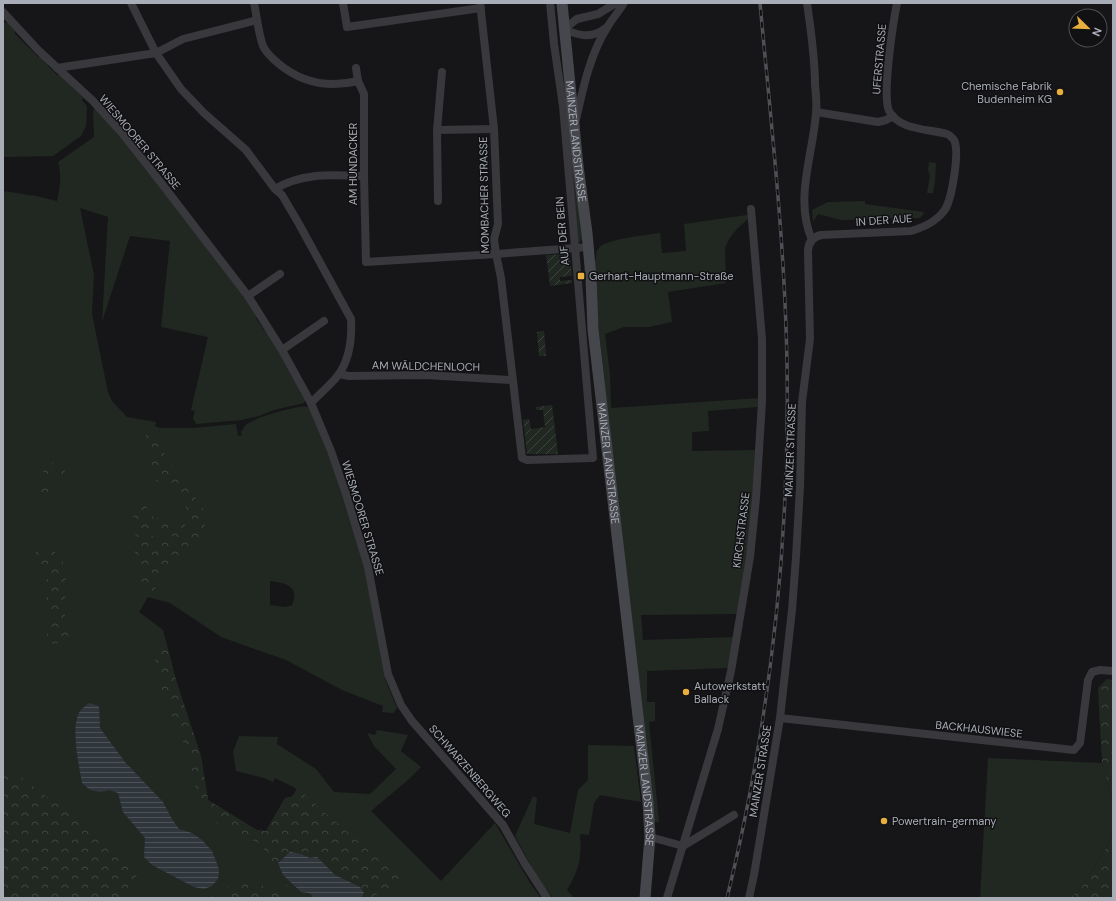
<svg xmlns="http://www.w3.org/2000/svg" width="1116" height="901" viewBox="0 0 1116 901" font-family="'DM Sans',sans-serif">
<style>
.grass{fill:#212822;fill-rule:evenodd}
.forest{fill:url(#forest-crowns)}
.garden{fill:url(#garden-furrows)}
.water{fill:url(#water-rules)}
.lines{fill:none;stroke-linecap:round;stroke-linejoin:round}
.minor{stroke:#38383d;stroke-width:8}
.secondary{stroke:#46474d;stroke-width:11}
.rail-casing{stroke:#4f5056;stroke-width:3.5}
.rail{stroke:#111113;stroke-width:2;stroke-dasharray:6;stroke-linecap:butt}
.poi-dot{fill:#e9af3e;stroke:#111113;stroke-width:1.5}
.labels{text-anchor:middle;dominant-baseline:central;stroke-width:3;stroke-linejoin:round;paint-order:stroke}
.street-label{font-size:11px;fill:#a9adb7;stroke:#111113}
.poi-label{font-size:11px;fill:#a9adb7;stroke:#111113;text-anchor:start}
</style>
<defs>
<pattern id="forest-crowns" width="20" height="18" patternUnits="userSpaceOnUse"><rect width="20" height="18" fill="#212822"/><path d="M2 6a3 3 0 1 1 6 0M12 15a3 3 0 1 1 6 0" fill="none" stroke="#3e4440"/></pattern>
<pattern id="garden-furrows" width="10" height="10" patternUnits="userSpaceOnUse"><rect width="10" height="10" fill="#212822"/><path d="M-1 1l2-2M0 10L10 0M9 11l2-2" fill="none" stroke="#3e4440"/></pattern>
<pattern id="water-rules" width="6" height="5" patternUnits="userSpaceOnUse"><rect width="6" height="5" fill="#2f373d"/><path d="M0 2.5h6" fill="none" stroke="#4a5157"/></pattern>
</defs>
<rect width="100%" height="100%" fill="#161618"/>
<g class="grass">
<path d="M552 3H554L560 63 565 88 583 238 580 242H578Z"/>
<path d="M3 21 5 23H10L15 27V34L38 57H42L47 61 48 66 57 75H60L83 98 82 100 87 106 86 126 81 136 53 156 3 157Z"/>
<path d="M96 107 148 173H149L259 316 256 318 264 330 269 331 300 391 306 400 304 403 274 410 259 416 242 420 196 424 193 418 195 411 191 410 208 337 161 327 170 241 130 236 102 322 108 217 80 208 94 275 92 314 108 392 112 401 127 417 156 422 155 426 160 428H193L236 424 238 436 242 435 241 432C243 429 244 426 247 424 254 418 301 404 309 407L347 502 363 557 383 669 387 684 397 708 393 713 382 712 383 706 342 690 286 660 221 637 170 603 148 597 139 612 163 630 176 680 201 756 208 800 257 830 266 831 285 798C293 798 294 795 297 789L275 778 273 782 264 778 236 771 233 752 239 736 278 737 277 744 316 769 334 792 370 794 396 769 374 746 367 733 375 735 377 730 408 735 401 751 421 767 408 780 371 811 441 881 495 823 530 883 541 898H3V191L36 196 57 201C60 187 62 176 58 162L94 137 93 111ZM270 581C286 583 300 586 292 605L286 607 270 605Z"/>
<path d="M929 162 936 163 935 181 933 193H927L930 176 928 170Z"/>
<path d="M865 201V204L924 212 922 216 919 218 841 220 818 214 813 222 812 210 828 202Z"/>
<path d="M747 215 749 218C739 227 728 236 725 249L726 283 668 292 672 322 649 327H624L605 334 610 375 611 408 760 398 758 407 708 411 709 431 692 432V451L755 450 754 500 747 557 738 614 641 615 643 640 735 637 731 659 727 668 647 671V702H655V721L649 722 659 822H654L597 313 594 260H596C596 256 596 251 599 248 605 239 648 235 660 233L662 253 686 251 684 224Z"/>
<path d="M588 745 634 746 641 802 600 795 594 803 589 835 580 834C582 858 579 870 567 890L574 898H553L538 879 515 836 533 796 537 798 534 824 570 833 578 790 588 780Z"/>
<path d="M988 758 1102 763 1113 802V828L1109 843 1082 887 1070 898H980Z"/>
</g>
<g class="forest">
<path d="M146 432 155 433V440L206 513 204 518 205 530 148 597C138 578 133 555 135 534L159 537 172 542 184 543C186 541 190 539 191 537 198 527 185 502 177 496 169 489 159 485 153 477 150 471 152 462 151 455 150 447 145 441 146 432Z"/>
<path d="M57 448 61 450C51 465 44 475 51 493L47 503 41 508 38 498 44 468Z"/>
<path d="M74 450 80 452 68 466 60 479 56 475 59 465Z"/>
<path d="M140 493C147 498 145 506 149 513 155 521 176 521 185 524V534L178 538 141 528 132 524 134 511 138 512Z"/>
<path d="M37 546H48L59 556 66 566 65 616 69 637 60 643 50 644 46 636 52 626 50 614 46 603 48 584 44 571 35 558Z"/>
<path d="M166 642 176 680 201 756 208 800 257 830 266 831 285 798C293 798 294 794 297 788L403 881 394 891 386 889 377 892 376 898H361L364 893 360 887 335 875 317 857 310 858 301 854 283 875C293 884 305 889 315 898H305L283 883 274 871 262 845C244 834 220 831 207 813 194 795 193 773 187 752 185 744 180 735 177 727 167 704 157 682 155 657Z"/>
<path d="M1107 679 1113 680V802L1102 763 1098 688Z"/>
<path d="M3 764 65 810 91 831 102 845 123 861 134 867 137 879 128 898H3Z"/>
<path d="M1113 828V898H1070L1082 887 1109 843Z"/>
<path d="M245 875 255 880 264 887 274 889 284 898H199L203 896 223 897 227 892 228 886 237 889 241 888V884L240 878Z"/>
</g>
<g class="garden">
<path d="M566 254 570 258 572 276 560 277V281L572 280V283L550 286 546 255Z"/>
<path d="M544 331 546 356H539L537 332Z"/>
<path d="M552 405 558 454H527L523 420 529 419 531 429 545 427 543 410H536V407Z"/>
</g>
<g class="water">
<path d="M89 703 99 706 100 728 125 762 163 802 172 819 179 829 192 833 202 840 212 851 218 866 219 872 218 879 212 886 204 889 194 887 152 865 144 857 145 838 123 812 118 793 109 790 101 792 90 790 82 783C79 765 70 727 80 711 82 708 86 706 89 703Z"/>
<path d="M290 852 301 854 310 858 317 857 335 875 360 887 364 893 361 898H315L309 893 301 892 283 875 278 863Z"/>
</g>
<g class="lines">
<g class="minor">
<path d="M131 3 156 53 181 89 204 113 246 150 275 189 282 195 299 224 351 319C352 338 350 358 339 374 332 384 320 393 311 403"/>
<path d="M254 3C257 17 258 32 263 46 266 53 273 59 279 64 302 83 329 88 358 81"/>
<path d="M343 3 347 27 481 8"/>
<path d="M480 3 494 129 498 224 494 239 496 254 501 278 522 458 527 460 593 458 563 106 554 44 550 3"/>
<path d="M807 3C811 31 815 57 815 85 816 94 817 104 816 113 813 155 794 199 812 240"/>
<path d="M3 12 38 50 93 101 121 132 162 184 248 296 282 350 311 403 331 451 346 494 368 567 388 674 401 705 412 721 503 825 525 864 547 898"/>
<path d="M606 28C592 39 579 36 564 29L577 19 598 14 616 3"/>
<path d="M57 68 156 53 183 39 257 20"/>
<path d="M356 68 358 81 364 94V176L366 262 496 254 589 247"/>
<path d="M816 112 878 122 886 120 893 116"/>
<path d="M576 120C583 88 590 54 608 26 613 18 619 11 624 3"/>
<path d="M437 130 494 129"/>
<path d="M275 189C303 172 333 175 364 176"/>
<path d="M438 201 437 130 442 72"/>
<path d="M248 296 280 274"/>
<path d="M282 350 324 321"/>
<path d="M339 374 349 376 425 375 512 380"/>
<path d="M780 718 1074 750 1080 743 1088 680 1092 672 1100 670 1113 671"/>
<path d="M650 837 683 846 734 815"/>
<path d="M667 898 718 729 731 671 750 557 756 498 762 402V339L751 209"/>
<path d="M749 898 754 875 780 718 792 610 796 557 800 487 802 402 810 339 808 252C808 243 812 237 821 235L911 231C925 227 938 221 946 208 952 196 960 151 954 140 954 139 950 136 949 135 946 133 942 133 938 132 922 129 898 128 889 111 882 95 893 23 897 3"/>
</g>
<path class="secondary" id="s1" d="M562 3 578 166 587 233 591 278 593 329 648 802 650 837 645 898"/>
<g class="rail-casing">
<path id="rail" d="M727 898C770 723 790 544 787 364 785 243 771 123 760 3"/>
</g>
<use href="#rail" class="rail"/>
</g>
<g class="poi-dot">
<circle cx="1060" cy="92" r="4"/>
<rect x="577" y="272" width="8" height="8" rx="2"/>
<circle cx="686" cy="692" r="4"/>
<circle cx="884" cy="821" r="4"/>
</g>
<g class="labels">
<g class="street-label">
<text transform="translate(879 59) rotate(-85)">UFERSTRASSE</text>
<text stroke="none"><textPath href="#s1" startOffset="139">MAINZER LANDSTRASSE</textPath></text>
<text transform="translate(140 142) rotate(50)">WIESMOORER STRASSE</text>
<text transform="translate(353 164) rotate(-90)">AM HUNDACKER</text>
<text transform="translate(484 195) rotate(-91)">MOMBACHER STRASSE</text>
<text transform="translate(884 220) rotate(-4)">IN DER AUE</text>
<text transform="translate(562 231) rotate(-95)">AUF DER BEIN</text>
<text transform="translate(426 366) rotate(1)">AM WÄLDCHENLOCH</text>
<text transform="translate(790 450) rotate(-88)">MAINZER STRASSE</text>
<text stroke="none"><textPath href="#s1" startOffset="463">MAINZER LANDSTRASSE</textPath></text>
<text transform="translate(363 518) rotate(73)">WIESMOORER STRASSE</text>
<text transform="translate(741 530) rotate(-83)">KIRCHSTRASSE</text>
<text transform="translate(979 729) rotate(6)">BACKHAUSWIESE</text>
<text transform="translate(470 771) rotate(49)">SCHWARZENBERGWEG</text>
<text transform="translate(760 771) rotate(-81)">MAINZER STRASSE</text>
<text stroke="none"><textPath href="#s1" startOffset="787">MAINZER LANDSTRASSE</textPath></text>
</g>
<g class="poi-label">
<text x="1052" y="86" text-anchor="end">Chemische Fabrik<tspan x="1052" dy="13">Budenheim KG</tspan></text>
<text x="589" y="276">Gerhart-Hauptmann-Straße</text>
<text x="694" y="686">Autowerkstatt<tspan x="694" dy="13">Ballack</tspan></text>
<text x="892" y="821">Powertrain-germany</text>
</g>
</g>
<rect width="1116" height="901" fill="none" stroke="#a9adb7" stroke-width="8"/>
<g transform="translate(1088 28) rotate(113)"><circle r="19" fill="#111113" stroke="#4e4f55"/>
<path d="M0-3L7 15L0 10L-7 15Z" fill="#e9af3e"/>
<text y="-6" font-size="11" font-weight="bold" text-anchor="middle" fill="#a9adb7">N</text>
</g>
</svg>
